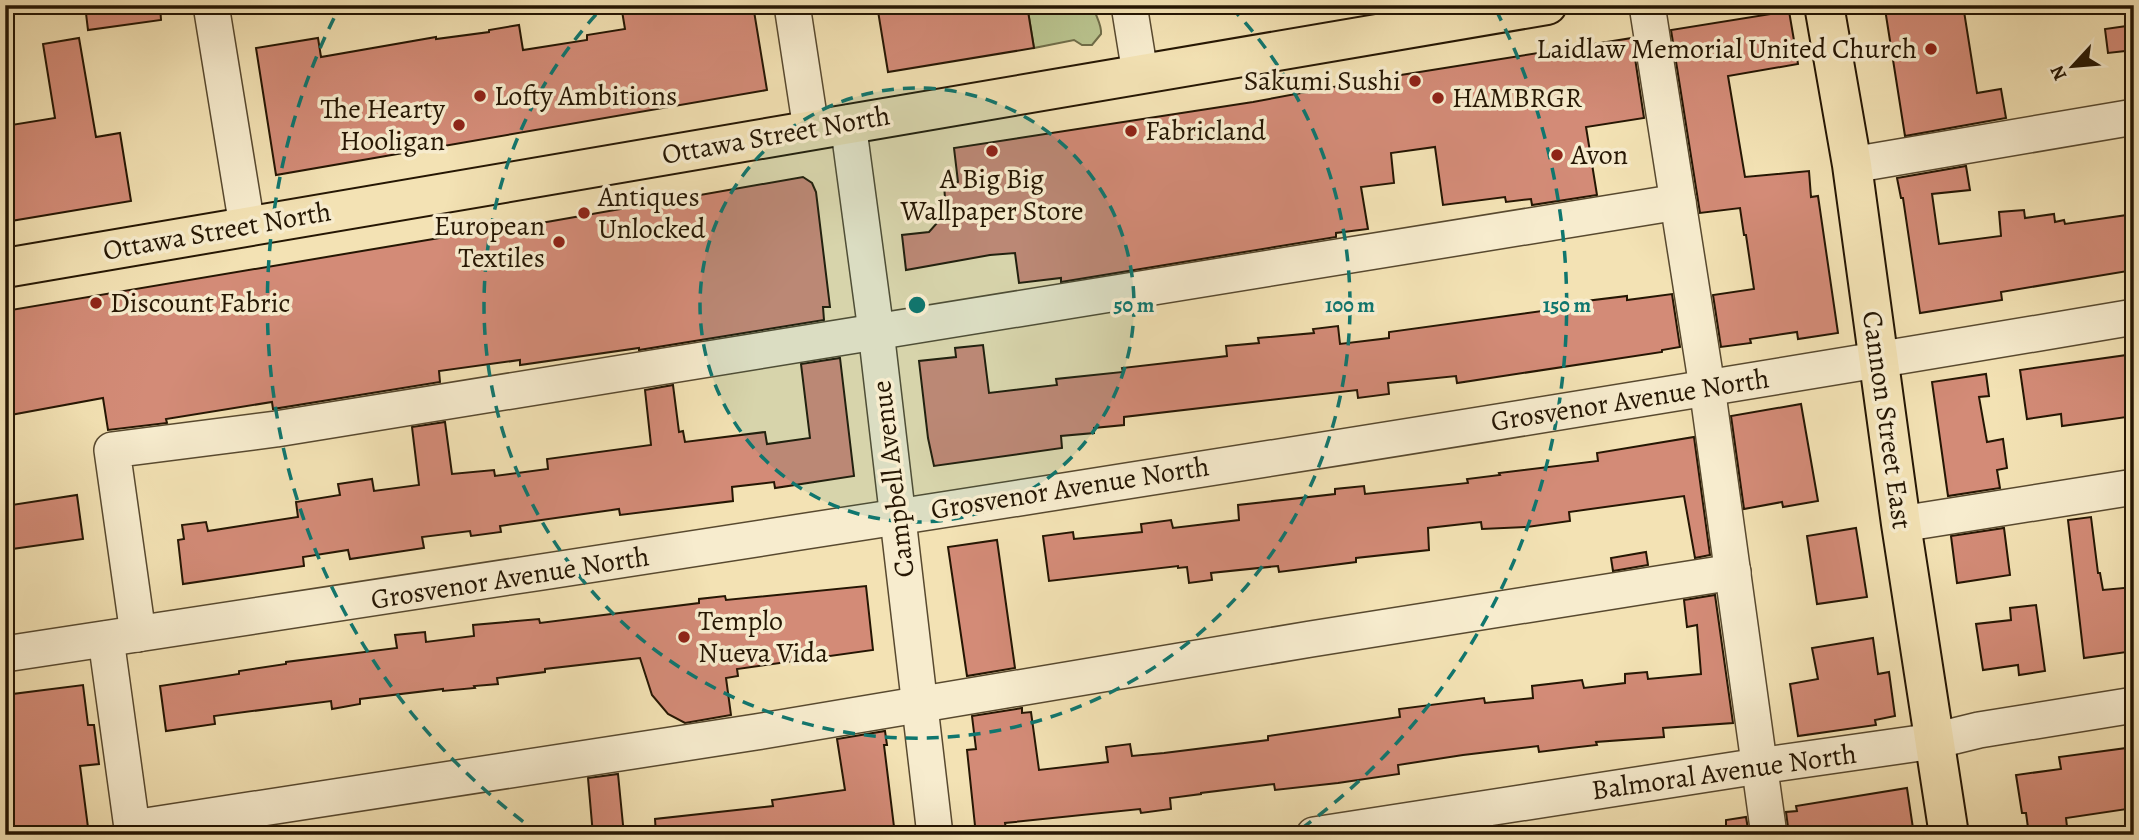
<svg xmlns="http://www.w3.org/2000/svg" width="2139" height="840" viewBox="0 0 2139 840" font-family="Alegreya,serif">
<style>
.green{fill:#b9c38e;stroke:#6f6c48;stroke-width:2}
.building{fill:#d38b77;stroke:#251603;stroke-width:2}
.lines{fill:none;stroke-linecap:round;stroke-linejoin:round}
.minor-casing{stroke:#58492f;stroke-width:38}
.major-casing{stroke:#251603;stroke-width:42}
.minor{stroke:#f7ecce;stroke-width:35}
.major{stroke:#f3e2b4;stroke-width:38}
.ring{fill:none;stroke:#0f766e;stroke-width:3.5;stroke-dasharray:12 9}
.poi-dot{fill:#8f2418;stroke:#f7ecce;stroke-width:2.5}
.labels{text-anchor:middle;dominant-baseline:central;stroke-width:7;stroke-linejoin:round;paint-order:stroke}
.poi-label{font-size:28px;fill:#251603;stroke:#f7ecce;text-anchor:start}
.street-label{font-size:28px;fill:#251603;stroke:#f7ecce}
.centre{fill:#0f766e;stroke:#f7ecce;stroke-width:3.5}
.ring-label{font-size:21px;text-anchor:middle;font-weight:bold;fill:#0f766e;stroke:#f7ecce;stroke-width:7;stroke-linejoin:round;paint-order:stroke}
</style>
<rect width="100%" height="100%" fill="#f3e2b4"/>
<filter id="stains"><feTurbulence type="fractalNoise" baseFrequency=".00286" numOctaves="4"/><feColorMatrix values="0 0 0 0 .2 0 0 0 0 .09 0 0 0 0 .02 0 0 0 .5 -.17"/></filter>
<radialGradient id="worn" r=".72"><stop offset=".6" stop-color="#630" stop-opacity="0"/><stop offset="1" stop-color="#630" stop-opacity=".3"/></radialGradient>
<path class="green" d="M1027 5H1093C1095 16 1102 24 1101 34L1092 45H1082L1074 40 1034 48Z"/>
<g class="building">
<path d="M85 5H160L161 20 88 30Z"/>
<path d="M621 5H753L767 90 276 175 256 48 318 38 321 57 436 37V39L489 32V30L519 25 523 50 587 40V35L625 29Z"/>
<path d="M877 5H1027L1034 48 888 72Z"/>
<path d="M1907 5H1963L1977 93 2001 89 2006 118 1905 136 1885 9Z"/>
<path d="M1789 11 1798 64 1728 76 1745 177 1809 171 1811 197 1818 196 1838 333 1798 339 1797 332 1750 339 1751 343 1721 347 1713 295 1754 289 1746 235H1744L1740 208 1700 213 1671 30Z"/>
<path d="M2134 25V50L2108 53 2105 29Z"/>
<path d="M79 38 96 137 120 133 131 201 5 222V126L55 118 43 44Z"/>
<path d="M1632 38 1644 118 1586 127 1597 195 1532 205 1531 199 1506 202 1505 197 1443 205 1435 147 1391 153 1394 183 1361 187 1368 229 1336 233V237L1061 282V278L1019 283 1015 253 990 255 906 270 902 235 929 232 946 213 944 184 958 182 954 148 1253 102 1382 78Z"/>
<path d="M1966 166 1970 190 1932 194 1939 244 2001 236 1999 212 2024 210 2025 218 2054 214 2055 222 2064 220 2065 224 2134 214V270L2001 292 2002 300 1920 313 1903 198H1901L1897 178Z"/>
<path d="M803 177 812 183 816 192 830 307H823L824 320 639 350V348L520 365V360L439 371 440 382 273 409 272 402 166 419 167 423 108 430 103 398 5 416V311L481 231 541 223Z"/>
<path d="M1672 294 1680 347 1662 350V352L1457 383 1456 376 1388 383 1389 394 1358 398 1357 390 1124 417V425L1094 428V433L1061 436 1062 448 934 466 928 438 919 361 956 357 955 348 983 345 989 393 1057 385 1056 379 1123 372 1122 368 1227 356 1226 346 1259 343 1258 338 1314 333 1313 329 1338 326 1340 344 1389 338V332L1586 305V301L1627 296V300Z"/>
<path d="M2134 354V416L2062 426 2061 414 2027 419 2020 370Z"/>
<path d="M840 358 854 476 775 488 774 482 732 487 733 501 620 515 619 509 500 526 501 532 471 536 470 531 422 537 424 548 350 559 348 550 303 557 304 566 183 584 178 540 184 539 182 525 206 522 208 531 298 517 296 502 340 495 338 484 372 479 374 491 419 485 412 427 445 422 452 474 494 470 495 476 548 469 547 459 651 445 645 390 673 385 679 432 683 431 685 442 765 432 767 444 810 438 801 364Z"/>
<path d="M1986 374 1989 396 1979 397 1987 442 2003 439 2007 468 1997 470 2000 488 1948 496 1932 382Z"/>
<path d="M1801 404 1818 501 1783 507 1782 502 1744 509 1731 416Z"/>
<path d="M1694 437 1710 555 1695 558 1684 496 1569 512 1570 521 1527 527 1482 529 1481 522 1428 528 1429 550 1356 558V562L1279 572 1278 566 1211 573 1212 580 1189 583 1187 567 1178 568V566L1049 581 1043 536 1073 532 1074 539 1142 532 1141 524 1171 520 1173 528 1239 520 1238 505 1335 494V489L1364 486 1365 494 1468 483 1467 479 1500 475 1499 473 1598 461 1597 453Z"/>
<path d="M77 495 83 539 5 550V506Z"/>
<path d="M2091 517 2098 573H2100L2103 590 2134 587V651L2084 658 2068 520Z"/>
<path d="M1856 528 1867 597 1817 604 1807 536Z"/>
<path d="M2004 528 2010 575 1957 583 1951 536Z"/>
<path d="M997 540 1015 668 967 676 948 547Z"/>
<path d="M1646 552 1648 565 1613 571 1611 558Z"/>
<path d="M866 586 873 650 737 669 738 676 726 678 731 715 685 723 668 714 652 695 640 658 545 669V672L497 678 498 684 474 686 475 688 443 691V689L360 699V704L332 709 331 701 214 716 215 724 166 731 160 686 239 674V671L286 664V662L397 648 395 635 425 632 426 642 474 636 473 625 539 619 540 623 699 603V599L725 596 726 600Z"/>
<path d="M1715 595 1733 723 1663 728 1664 737 1596 742 1597 745 1570 748 1539 752 1538 746 1463 755 1398 765 1399 774 1338 783 1275 790 1274 784 1201 793V794L1170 798 1171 809 1141 813 1140 809 1005 823 1007 835H976L967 750 976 749 972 716 1022 708V713L1031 712 1039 770 1108 762 1106 747 1130 744 1132 756 1164 753 1268 740V736L1400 717 1399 709 1484 698 1485 703 1533 698 1532 686 1582 680 1584 688 1625 683V674L1647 672 1648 679 1701 674 1697 625 1687 627 1684 600Z"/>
<path d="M2036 605 2045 671 2019 675 2018 665 1983 670 1976 624 2011 620 2010 608Z"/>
<path d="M1873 638 1878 674 1889 672 1895 716 1875 720 1876 725 1798 736 1790 684 1818 679 1812 648Z"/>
<path d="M83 685 88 725H94L99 764 80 766 89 835H5V695Z"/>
<path d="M885 731 887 745H884L895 835H656L655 819 773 806 772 800 845 790 837 739Z"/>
<path d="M2134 747V808L2066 818 2068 835H2029L2026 813H2022L2016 775 2061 769 2059 757Z"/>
<path d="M618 774 624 835H593L588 778Z"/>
<path d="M1907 788 1914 835H1789L1786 812 1797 811 1796 806Z"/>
<path d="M1746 817 1749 835H1726V820Z"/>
</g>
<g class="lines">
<g class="minor-casing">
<g id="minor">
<path d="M211 5 247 226"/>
<path d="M792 5 811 129"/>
<path d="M1129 5 1140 73"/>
<path d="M1647 5 1707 387 1769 835"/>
<path d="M848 123 876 331 935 835"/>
<path d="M1852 165 2134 117"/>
<path d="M1901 524 2134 487"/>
<path d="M138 634 112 450 276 429 1678 202"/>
<path d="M106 639 133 835"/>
<path d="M5 654C715 546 1425 437 2134 317"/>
<path d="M133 828 756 732 1311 639 1733 572"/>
<path d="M1314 835 1759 766 1934 741 1979 730 2134 705"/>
</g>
</g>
<g class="major-casing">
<g id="major">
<path d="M1824 5 1852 165 1901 524 1949 835"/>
<path d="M5 268 1547 5"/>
</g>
</g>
<use href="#minor" class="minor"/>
<use href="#major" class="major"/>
</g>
<circle cx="917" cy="305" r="217" fill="#0f766e" fill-opacity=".12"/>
<g class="ring">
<circle cx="917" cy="305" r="217"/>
<path d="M1231 7A433 433 0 1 1 603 7"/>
<path d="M540 834A650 650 0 0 1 338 10M1496 10A650 650 0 0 1 1294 834"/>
</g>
<g class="poi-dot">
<circle cx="1931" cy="49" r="7"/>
<circle cx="1415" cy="81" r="7"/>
<circle cx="480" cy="96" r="7"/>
<circle cx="1438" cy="98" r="7"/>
<circle cx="459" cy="125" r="7"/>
<circle cx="1131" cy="131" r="7"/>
<circle cx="992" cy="151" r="7"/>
<circle cx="1557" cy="155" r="7"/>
<circle cx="584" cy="213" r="7"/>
<circle cx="559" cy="242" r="7"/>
<circle cx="96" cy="303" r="7"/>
<circle cx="684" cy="637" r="7"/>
</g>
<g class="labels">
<g class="poi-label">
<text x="1917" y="49" text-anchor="end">Laidlaw Memorial United Church</text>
<text x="1401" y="81" text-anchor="end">Sakumi Sushi</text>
<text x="494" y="96">Lofty Ambitions</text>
<text x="1452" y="98">HAMBRGR</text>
<text x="445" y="109" text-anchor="end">The Hearty<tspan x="445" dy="32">Hooligan</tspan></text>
<text x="1145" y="131">Fabricland</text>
<text x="1571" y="155">Avon</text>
<text x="992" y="179" text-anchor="middle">A Big Big<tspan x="992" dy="32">Wallpaper Store</tspan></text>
<text x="598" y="197">Antiques<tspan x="598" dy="32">Unlocked</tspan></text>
<text x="545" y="226" text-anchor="end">European<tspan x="545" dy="32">Textiles</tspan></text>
<text x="110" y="303">Discount Fabric</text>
<text x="698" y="621">Templo<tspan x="698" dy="32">Nueva Vida</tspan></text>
</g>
<g class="street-label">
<text transform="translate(776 135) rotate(-10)">Ottawa Street North</text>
<text transform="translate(217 231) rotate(-10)">Ottawa Street North</text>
<text transform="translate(1630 400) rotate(-9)">Grosvenor Avenue North</text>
<text transform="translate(1887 420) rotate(82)">Cannon Street East</text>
<text transform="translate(893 479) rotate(-97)">Campbell Avenue</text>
<text transform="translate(1070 488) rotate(-9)">Grosvenor Avenue North</text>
<text transform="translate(510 578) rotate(-9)">Grosvenor Avenue North</text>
<text transform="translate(1724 772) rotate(-8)">Balmoral Avenue North</text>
</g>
</g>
<circle cx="917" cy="305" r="10" class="centre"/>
<g class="ring-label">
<text x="1134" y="312">50 m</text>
<text x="1350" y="312">100 m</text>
<text x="1567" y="312">150 m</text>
</g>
<rect width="2139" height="840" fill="none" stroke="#f3e2b4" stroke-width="28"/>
<rect x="7" y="7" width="2125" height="826" fill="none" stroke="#251603" stroke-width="3.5"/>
<rect x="14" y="14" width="2111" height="812" fill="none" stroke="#251603" stroke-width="2"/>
<g transform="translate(2073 66) rotate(244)" stroke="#f7ecce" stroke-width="5" paint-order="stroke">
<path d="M0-5L12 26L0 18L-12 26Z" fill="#251603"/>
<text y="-10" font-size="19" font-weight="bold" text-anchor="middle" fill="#251603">N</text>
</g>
<rect width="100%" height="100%" filter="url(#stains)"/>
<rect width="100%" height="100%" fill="url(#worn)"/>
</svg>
